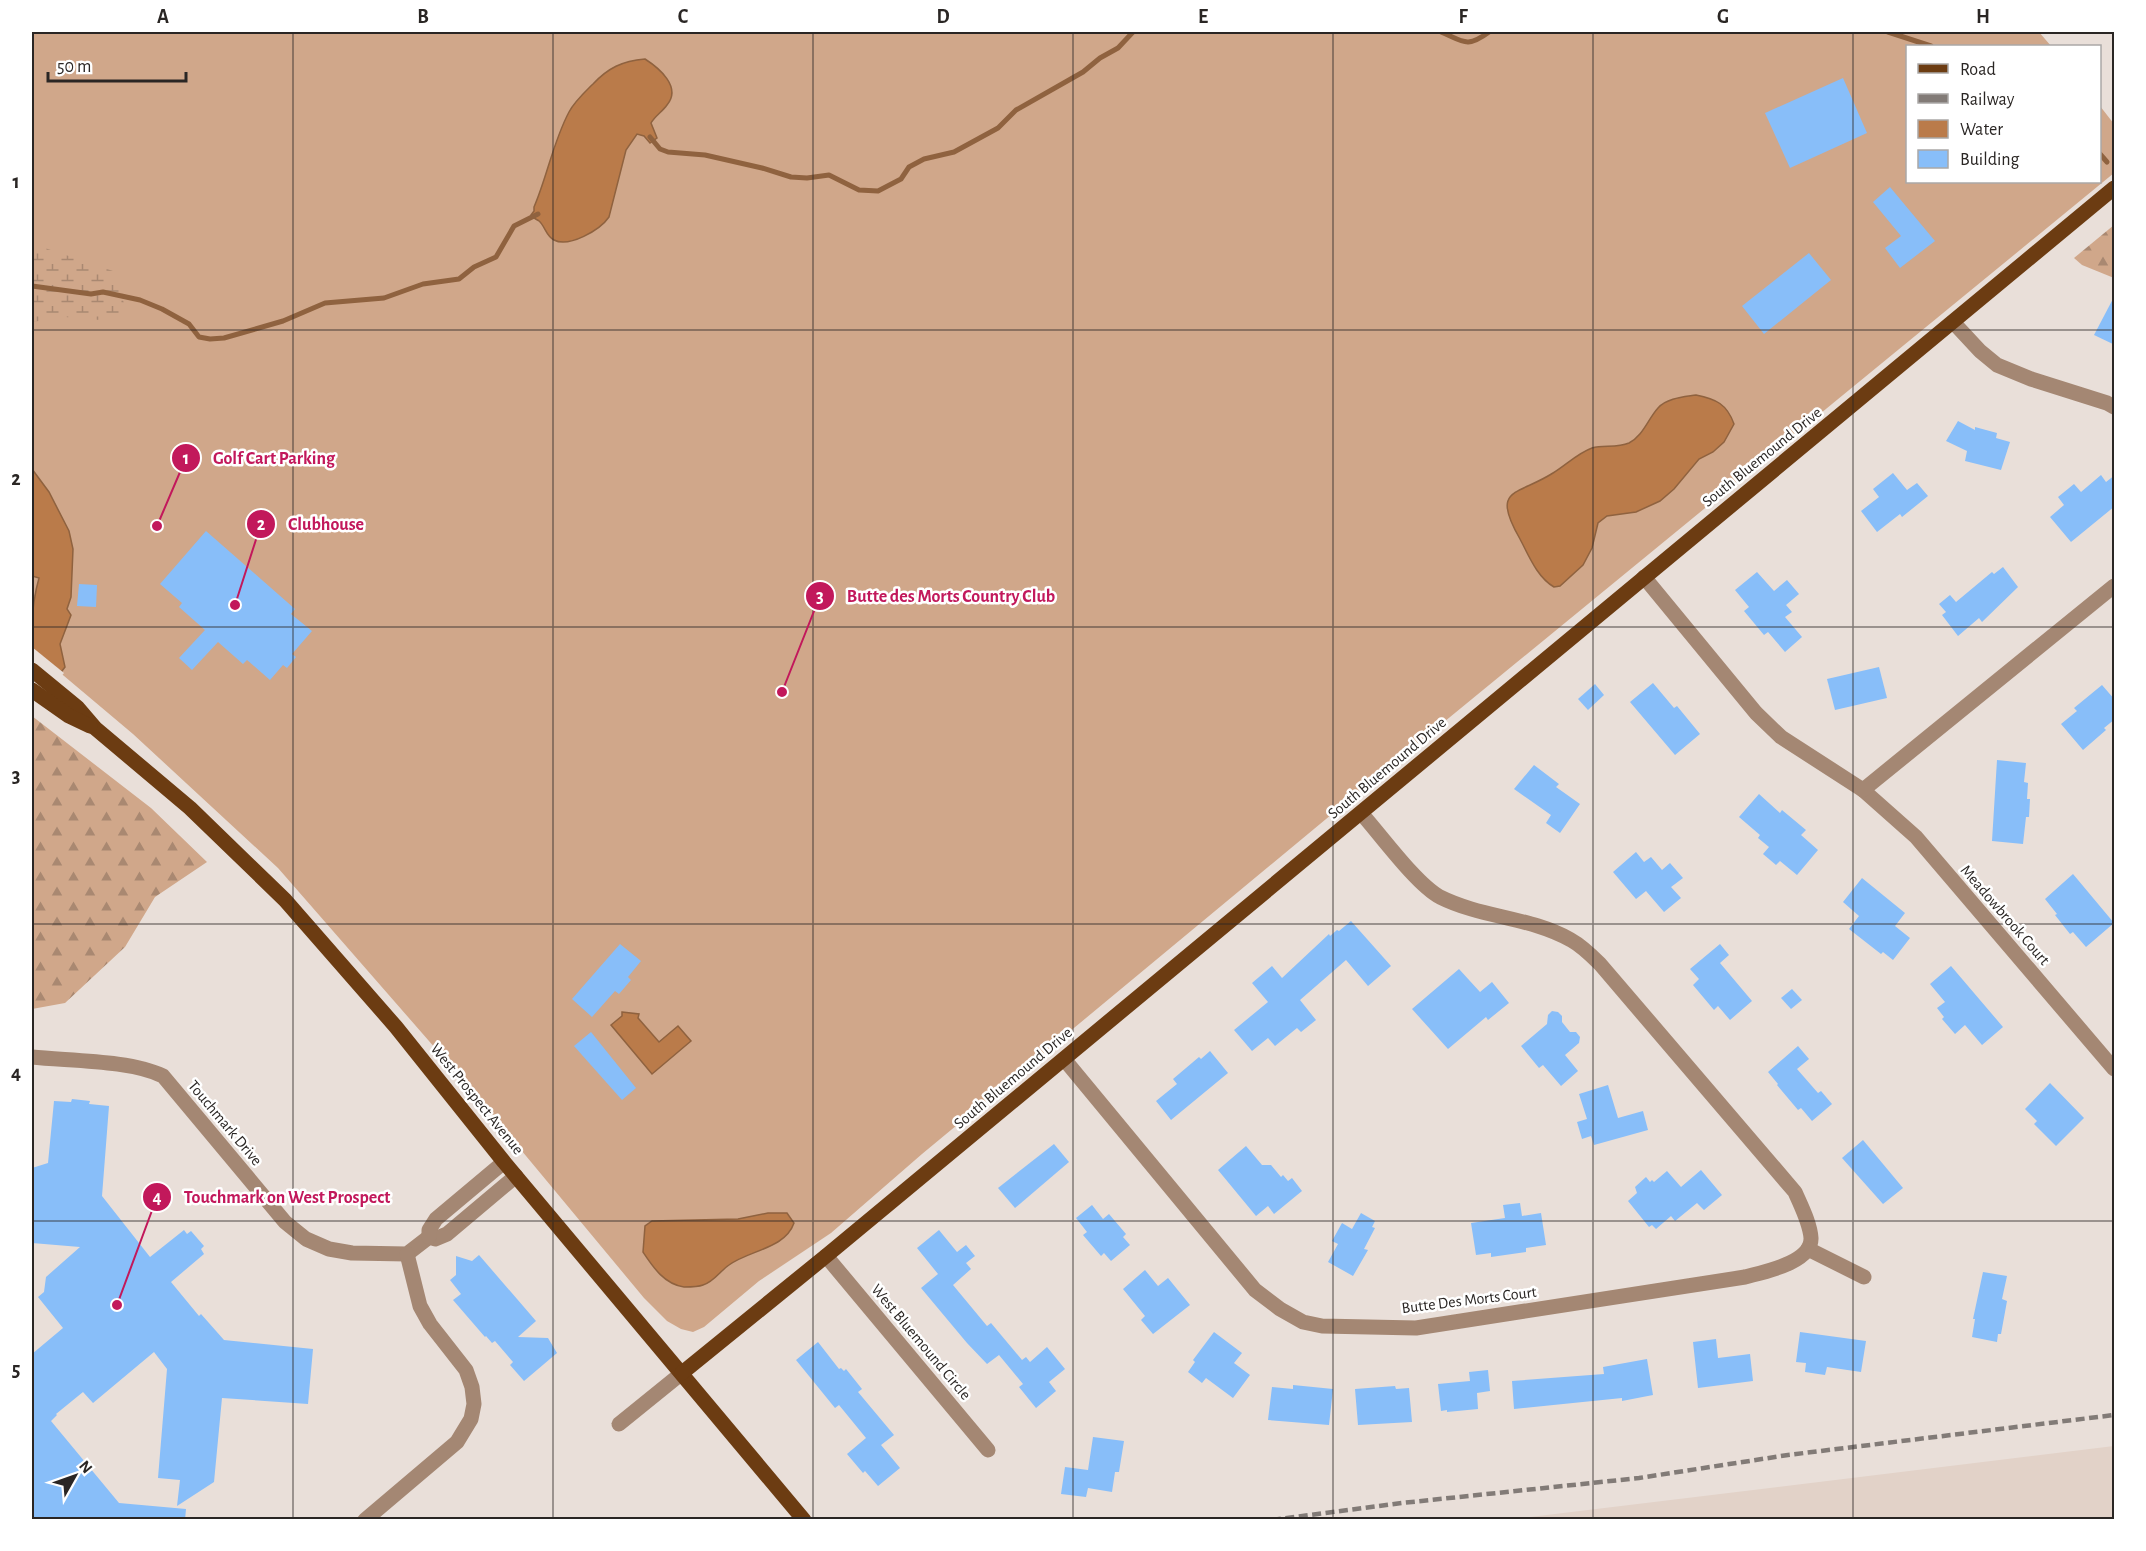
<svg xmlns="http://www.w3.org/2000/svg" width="2146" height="1551" viewBox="0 0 2146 1551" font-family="'Alegreya Sans',sans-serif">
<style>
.built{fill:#e2d2c8}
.grass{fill:#d0a78a}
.forest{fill:url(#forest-firs)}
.wetland{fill:url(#wetland-marsh)}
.water{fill:#ba7b4a;stroke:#8f623f;stroke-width:1.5}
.pier{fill:#e9dfd9}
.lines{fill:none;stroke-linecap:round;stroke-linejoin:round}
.stream{stroke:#8f623f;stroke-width:5}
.building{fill:#88bef9}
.minor{stroke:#a48773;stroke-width:15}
.major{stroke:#6c3c12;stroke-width:15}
.rail{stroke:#827b77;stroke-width:4.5;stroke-dasharray:9 4.5;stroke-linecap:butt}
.grid{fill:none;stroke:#2a2624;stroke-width:1.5;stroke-opacity:0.55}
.labels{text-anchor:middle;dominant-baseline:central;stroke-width:5;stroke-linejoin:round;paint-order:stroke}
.street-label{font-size:16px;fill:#2a2624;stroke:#fff}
.leader{fill:none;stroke:#c2185b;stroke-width:2}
.callout-dot{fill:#c2185b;stroke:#fff;stroke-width:2}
.mark-label{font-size:18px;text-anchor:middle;font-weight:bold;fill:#fff}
.callout-label{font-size:18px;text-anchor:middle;font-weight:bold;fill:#c2185b;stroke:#fff;stroke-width:5;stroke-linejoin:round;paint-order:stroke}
.neatline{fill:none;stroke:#2a2624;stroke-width:2}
.grid-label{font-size:20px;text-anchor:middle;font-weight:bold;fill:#2a2624}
</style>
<defs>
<pattern id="forest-firs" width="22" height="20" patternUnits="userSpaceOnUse" patternTransform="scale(1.5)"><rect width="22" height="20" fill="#d0a78a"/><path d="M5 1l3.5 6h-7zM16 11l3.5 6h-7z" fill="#a98871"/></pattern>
<pattern id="wetland-marsh" width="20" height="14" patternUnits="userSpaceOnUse" patternTransform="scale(1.5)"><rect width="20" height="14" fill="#d0a78a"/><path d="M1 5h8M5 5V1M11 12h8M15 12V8" fill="none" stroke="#a98871"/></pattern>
</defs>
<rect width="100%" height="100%" fill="#e9dfd9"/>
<path class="built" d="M2114 1446V1519H1514Z"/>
<path class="grass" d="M32 32H2039L2051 46H1908V182H2100V106L2114 124V173L1361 790 922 1154 831 1233 759 1281 704 1327 693 1332 681 1329 667 1321 644 1298 463 1080 278 868 133 734 32 649Z"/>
<g class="forest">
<path d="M2114 225V278L2082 265 2074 258Z"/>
<path d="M32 716 151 808 207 862 155 897 125 947 65 1003 32 1009Z"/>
</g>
<g class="wetland">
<path d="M39 246 113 271 128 315 112 321 65 317 32 322V248Z"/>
<path d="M32 576 39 578 35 591 32 629Z"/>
</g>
<g class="water">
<path d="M645 59C659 68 682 87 667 105 662 112 655 116 651 123L657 138 650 143 644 136 637 134 626 150 609 217C600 230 569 248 554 240 546 236 545 226 539 221 536 219 533 218 531 215L534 211V207C547 177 553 142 569 112 575 101 584 93 593 84 608 68 622 61 645 59Z"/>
<path d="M1696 395C1716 399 1727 404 1734 424L1724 442 1713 452 1699 459 1674 489 1660 501 1636 512 1607 516 1598 523 1592 548 1583 565 1560 586 1554 587C1537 577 1529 556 1520 539 1490 487 1517 496 1553 473 1566 465 1578 453 1592 448 1604 445 1617 448 1629 443 1643 436 1648 419 1658 408 1667 398 1684 397 1696 395Z"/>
<path d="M32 469 49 492 69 531 73 549 71 597 67 609 71 615 60 644 65 667 32 710C32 667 27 620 39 578L32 576Z"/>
<path d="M622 1012 639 1014 638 1018 659 1042 678 1026 691 1041 652 1074 611 1025 622 1016Z"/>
<path d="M768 1213H787L794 1223C785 1249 749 1250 729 1265 720 1271 714 1282 703 1285 698 1287 690 1287 684 1287 664 1284 653 1267 643 1252L645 1226 652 1221 738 1219Z"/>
</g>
<path class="pier" d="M32 647 64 673 32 713Z"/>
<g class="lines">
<g class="stream">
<path d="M1441 32C1463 41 1466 49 1489 32"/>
<path d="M1888 32 1931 46"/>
<path d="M650 137 660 149 668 152 705 155 762 168 791 177 807 178 829 175 859 190 878 191 901 179 909 167 924 159 954 152 998 128 1016 110 1083 72 1100 58 1118 48 1133 32"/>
<path d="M2100 154 2107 162"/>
<path d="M32 286 91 294 103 292 140 300 162 309 189 324 199 337 210 339 224 338 283 321 325 303 384 298 423 284 459 279 474 267 496 257 514 226 538 214"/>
</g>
</g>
<g class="building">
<path d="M1843 78 1867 133 1790 168 1765 113Z"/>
<path d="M1890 187 1935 241 1900 268 1885 248 1901 236 1873 202Z"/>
<path d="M1809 253 1831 280 1764 334 1742 306Z"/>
<path d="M2115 295V345L2094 335Z"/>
<path d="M1958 421 1975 430V427L1997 433 1996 438 2010 442 2001 470 1965 461 1967 451 1946 441Z"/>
<path d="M1893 473 1907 490 1917 483 1928 496 1902 517 1900 514 1877 532 1861 511 1879 497 1873 489Z"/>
<path d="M2101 475 2106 482 2115 475V506L2071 542 2050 517 2064 505 2058 497 2074 484 2081 492Z"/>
<path d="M206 531 295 609 291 614 312 631 292 654 296 657 287 668 283 665 270 680 247 660 243 664 218 642 192 670 179 658 205 630 179 607 182 603 160 584Z"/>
<path d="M2003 567 2018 587 1982 622 1979 618 1958 636 1942 615 1946 612 1939 604 1950 595 1956 602 1992 572 1994 574Z"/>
<path d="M1757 572 1774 591 1787 580 1799 594 1786 605 1792 612 1785 617 1802 637 1785 652 1768 632 1764 635 1744 611 1749 607 1735 590Z"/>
<path d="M79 584 97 585 96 607 77 606Z"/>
<path d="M1879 667 1887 698 1835 710 1827 679Z"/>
<path d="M1653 683 1674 708 1677 706 1700 734 1675 755 1630 702Z"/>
<path d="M1595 684 1604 695 1588 710 1578 699Z"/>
<path d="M2102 685 2115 700V719L2104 728 2106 730 2083 750 2061 724 2077 711 2074 708Z"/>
<path d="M1997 760 2026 763 2024 782 2028 783 2027 799H2030L2029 817H2026L2023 844 1992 841Z"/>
<path d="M1534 765 1559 784 1556 787 1580 804 1560 833 1546 823 1551 815 1514 789Z"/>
<path d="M1759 794 1780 813 1782 810 1806 830 1801 835 1818 850 1797 875 1780 861 1776 865 1763 854 1769 847 1758 838 1760 835 1739 817Z"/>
<path d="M1636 852 1644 862 1651 857 1662 870 1670 863 1683 878 1671 887 1681 898 1664 912 1646 891 1636 899 1613 872Z"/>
<path d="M2073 874 2114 923 2086 947 2073 932 2070 934 2055 915 2057 914 2045 899Z"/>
<path d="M1862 878 1905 913 1895 926 1910 938 1893 960 1883 952 1881 954 1849 929 1859 916 1843 902Z"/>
<path d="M1351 921 1391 966 1368 986 1346 960 1300 1000 1316 1020 1301 1032 1297 1028 1275 1046 1268 1038 1252 1051 1234 1030 1268 1002 1252 983 1272 966 1282 978 1329 934 1330 936 1337 930 1339 931Z"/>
<path d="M620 944 641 961 628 977 631 980 619 994 615 991 592 1017 572 999Z"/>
<path d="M1720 944 1729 955 1720 963 1752 1001 1730 1020 1718 1006 1714 1010 1693 985 1699 979 1690 969Z"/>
<path d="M1951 966 2003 1027 1982 1045 1965 1025 1955 1034 1942 1019 1944 1017 1937 1008 1945 1002 1930 984Z"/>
<path d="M1459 969 1480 992 1492 982 1509 1003 1488 1020 1486 1017 1448 1049 1412 1009Z"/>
<path d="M1792 989 1802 1000 1791 1009 1781 998Z"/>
<path d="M1552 1011 1558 1012 1562 1016V1022L1570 1032H1576L1580 1037 1579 1043 1565 1055 1578 1071 1561 1086 1543 1065 1539 1068 1521 1046 1547 1024 1548 1015Z"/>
<path d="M591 1032 636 1088 622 1100 574 1046Z"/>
<path d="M1798 1046 1809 1059 1797 1069 1818 1093 1821 1091 1832 1104 1812 1121 1801 1108 1798 1110 1777 1085 1778 1084 1768 1072Z"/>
<path d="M1210 1051 1228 1073 1171 1120 1156 1101 1177 1084 1173 1079 1199 1057 1201 1059Z"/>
<path d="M2050 1083 2084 1118 2056 1146 2034 1124 2037 1121 2025 1109Z"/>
<path d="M1608 1085 1618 1118 1643 1111 1648 1130 1594 1145 1591 1136 1582 1139 1577 1122 1587 1119 1579 1094Z"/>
<path d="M72 1099 90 1101 89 1104 109 1106 102 1196 150 1257 184 1230 187 1234 191 1231 204 1246 201 1249 204 1254 171 1282 199 1316 201 1314 224 1340 313 1349 308 1404 222 1398 214 1482 177 1506 180 1480 158 1478 167 1369 154 1352 93 1403 83 1392 56 1414 57 1415 51 1421 119 1503 186 1509 185 1520H32V1354L63 1328 38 1297 44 1292 46 1277 80 1247 32 1243V1168L48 1163 54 1101 71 1102Z"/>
<path d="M1863 1140 1903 1188 1883 1204 1842 1158Z"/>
<path d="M1054 1144 1069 1162 1015 1208 998 1188Z"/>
<path d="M1246 1146 1262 1165H1271L1281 1177 1283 1175 1288 1181 1292 1178 1302 1191 1274 1214 1268 1206 1256 1216 1218 1170Z"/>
<path d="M1701 1170 1722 1195 1704 1210 1697 1203 1675 1221 1671 1216 1656 1229 1652 1225 1649 1227 1628 1201 1637 1193 1635 1187 1646 1177 1650 1182 1652 1180 1654 1182 1667 1171 1681 1187Z"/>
<path d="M1520 1203 1522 1216 1541 1213 1546 1245 1526 1248V1252L1491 1257V1253L1476 1255 1471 1223 1505 1218 1503 1205Z"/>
<path d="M1092 1205 1103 1219 1109 1214 1126 1234 1123 1237 1130 1245 1111 1261 1104 1253 1101 1256 1083 1235 1087 1232 1076 1218Z"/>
<path d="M1361 1213 1375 1221 1372 1227 1375 1228 1364 1249 1368 1250 1353 1276 1328 1262 1338 1244 1332 1241 1342 1223 1352 1229Z"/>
<path d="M939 1230 957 1252 966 1245 975 1256 966 1263 971 1269 953 1285 987 1326 991 1323 1022 1360 1026 1357 1030 1362 1047 1347 1065 1369 1049 1382 1056 1391 1036 1408 1019 1387 1023 1384 999 1355 987 1364 967 1343 921 1288 938 1274 917 1248Z"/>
<path d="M479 1255 536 1321 518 1337 548 1338 557 1353 524 1381 510 1365 513 1362 495 1341 492 1343 486 1336 485 1337 453 1300 461 1294 450 1280 456 1275V1256L472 1261Z"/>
<path d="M1145 1270 1158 1286 1168 1278 1190 1305 1153 1334 1141 1320 1145 1316 1123 1289Z"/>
<path d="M1983 1272 2007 1276 2002 1299 2007 1301 2001 1334H1998L1997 1342 1972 1337 1975 1319H1973Z"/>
<path d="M1214 1332 1242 1353 1234 1363 1250 1375 1233 1398 1206 1378 1202 1383 1188 1372 1195 1362 1193 1360Z"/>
<path d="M1800 1332 1866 1341 1861 1372 1827 1367 1825 1375 1805 1372 1806 1363 1796 1362Z"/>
<path d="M1716 1339 1718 1358 1750 1354 1753 1381 1698 1388 1693 1342Z"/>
<path d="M818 1342 839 1369 841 1368 844 1371 846 1369 862 1389 858 1392 894 1435 881 1445 900 1468 878 1486 865 1471 863 1473 847 1454 866 1438 839 1405 835 1408 796 1360Z"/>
<path d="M1647 1359 1653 1395 1622 1401V1398L1514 1409 1512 1381 1604 1374 1603 1367Z"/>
<path d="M1488 1370 1490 1391 1477 1393 1478 1409 1447 1412V1410L1441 1411 1438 1384 1470 1381 1469 1372Z"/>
<path d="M1293 1385 1333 1389 1329 1425 1268 1420 1272 1387 1293 1389Z"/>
<path d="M1395 1386 1396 1389 1409 1388 1412 1422 1358 1425 1355 1389Z"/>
<path d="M1093 1437 1124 1441 1119 1472H1115L1112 1492 1088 1488 1086 1497 1061 1494 1065 1467 1088 1470Z"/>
</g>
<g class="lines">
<g class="minor">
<path d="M1953 322 1980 351 1997 365 2031 379 2107 403 2114 407"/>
<path d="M1644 577 1756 713 1781 737 1863 790 1916 837 2114 1069"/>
<path d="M1863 790 2114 586"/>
<path d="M32 1057C69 1061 131 1060 163 1076L285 1222 306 1239 329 1249 352 1253 407 1254 429 1237 435 1239 447 1234 516 1176"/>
<path d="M1064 1059 1255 1290 1280 1309 1303 1322 1322 1326 1416 1328 1745 1277C1763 1272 1812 1263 1811 1238 1810 1223 1801 1206 1795 1192L1600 964C1591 955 1582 946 1571 940 1531 917 1482 918 1440 897 1416 884 1380 834 1361 813"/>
<path d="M429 1237V1230L436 1219 504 1162"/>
<path d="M1808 1249 1864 1277"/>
<path d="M826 1256 988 1450"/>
<path d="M619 1424 682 1373"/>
<path d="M365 1520 457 1442 471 1419 474 1404 472 1387 466 1370 430 1324 420 1306 407 1254"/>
</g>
<g class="major">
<path d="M32 670 77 707 95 728 190 808 285 900 396 1027 504 1162 804 1520"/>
<path d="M32 690 69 716 90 726"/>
<path d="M682 1373 826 1256 2114 188"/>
</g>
<path class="rail" d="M1272 1520 1402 1503 1639 1478 1788 1455 2114 1415"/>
</g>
<path class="grid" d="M293 32V1520M553 32V1520M813 32V1520M1073 32V1520M1333 32V1520M1593 32V1520M1853 32V1520M32 330H2114M32 627H2114M32 924H2114M32 1221H2114"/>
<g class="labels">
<g class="street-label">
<text transform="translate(1762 457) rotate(-39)">South Bluemound Drive</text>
<text transform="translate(1387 768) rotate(-40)">South Bluemound Drive</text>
<text transform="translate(2005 915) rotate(49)">Meadowbrook Court</text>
<text transform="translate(1013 1078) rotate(-40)">South Bluemound Drive</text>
<text transform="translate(477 1099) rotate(51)">West Prospect Avenue</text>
<text transform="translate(225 1123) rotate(50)">Touchmark Drive</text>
<text transform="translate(1469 1300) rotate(-7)">Butte Des Morts Court</text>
<text transform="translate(921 1342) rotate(50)">West Bluemound Circle</text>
</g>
</g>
<path class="leader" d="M157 526L186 458M235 605L261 524M782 692L820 596M117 1305L157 1197"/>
<g class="callout-dot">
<circle cx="157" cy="526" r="6"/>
<circle cx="235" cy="605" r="6"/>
<circle cx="782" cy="692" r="6"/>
<circle cx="117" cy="1305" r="6"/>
<circle cx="186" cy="458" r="15"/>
<circle cx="261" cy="524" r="15"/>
<circle cx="820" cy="596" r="15"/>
<circle cx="157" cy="1197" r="15"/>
</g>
<g class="mark-label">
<text x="186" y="464">1</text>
<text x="261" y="530">2</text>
<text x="820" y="602">3</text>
<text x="157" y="1203">4</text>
</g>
<g class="callout-label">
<text x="274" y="464">Golf Cart Parking</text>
<text x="326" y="530">Clubhouse</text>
<text x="951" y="602">Butte des Morts Country Club</text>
<text x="287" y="1203">Touchmark on West Prospect</text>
</g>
<rect width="2146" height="1551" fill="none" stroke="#ffffff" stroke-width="66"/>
<rect x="1906" y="45" width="195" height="138" fill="#ffffff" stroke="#aaa8a7" stroke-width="1.5"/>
<rect x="1918" y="64" width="30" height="9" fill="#6c3c12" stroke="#aaa8a7" stroke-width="1.5"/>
<text x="1960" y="75" font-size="18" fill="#2a2624">Road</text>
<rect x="1918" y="94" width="30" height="9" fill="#827b77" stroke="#aaa8a7" stroke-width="1.5"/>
<text x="1960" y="105" font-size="18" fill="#2a2624">Railway</text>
<rect x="1918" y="120" width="30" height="18" fill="#ba7b4a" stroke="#aaa8a7" stroke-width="1.5"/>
<text x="1960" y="135" font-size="18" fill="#2a2624">Water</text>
<rect x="1918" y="150" width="30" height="18" fill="#88bef9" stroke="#aaa8a7" stroke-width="1.5"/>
<text x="1960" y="165" font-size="18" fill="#2a2624">Building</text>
<g transform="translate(75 1476) rotate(50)" stroke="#ffffff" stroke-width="4.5" paint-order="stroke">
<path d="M0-4.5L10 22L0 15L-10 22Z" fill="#2a2624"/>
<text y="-9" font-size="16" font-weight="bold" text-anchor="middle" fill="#2a2624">N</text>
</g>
<path d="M48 72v9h138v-9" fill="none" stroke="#2a2624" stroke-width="3"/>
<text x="57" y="72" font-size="18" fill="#2a2624" stroke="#ffffff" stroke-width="4.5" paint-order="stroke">50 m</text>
<rect x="33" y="33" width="2080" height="1485" class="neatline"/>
<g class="grid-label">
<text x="163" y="23">A</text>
<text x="423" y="23">B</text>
<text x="683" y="23">C</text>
<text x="943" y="23">D</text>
<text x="1203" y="23">E</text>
<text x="1463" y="23">F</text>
<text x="1723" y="23">G</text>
<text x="1983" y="23">H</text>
<text x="16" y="188">1</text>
<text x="16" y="485">2</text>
<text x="16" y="782">3</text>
<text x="16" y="1079">4</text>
<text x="16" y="1376">5</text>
</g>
</svg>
